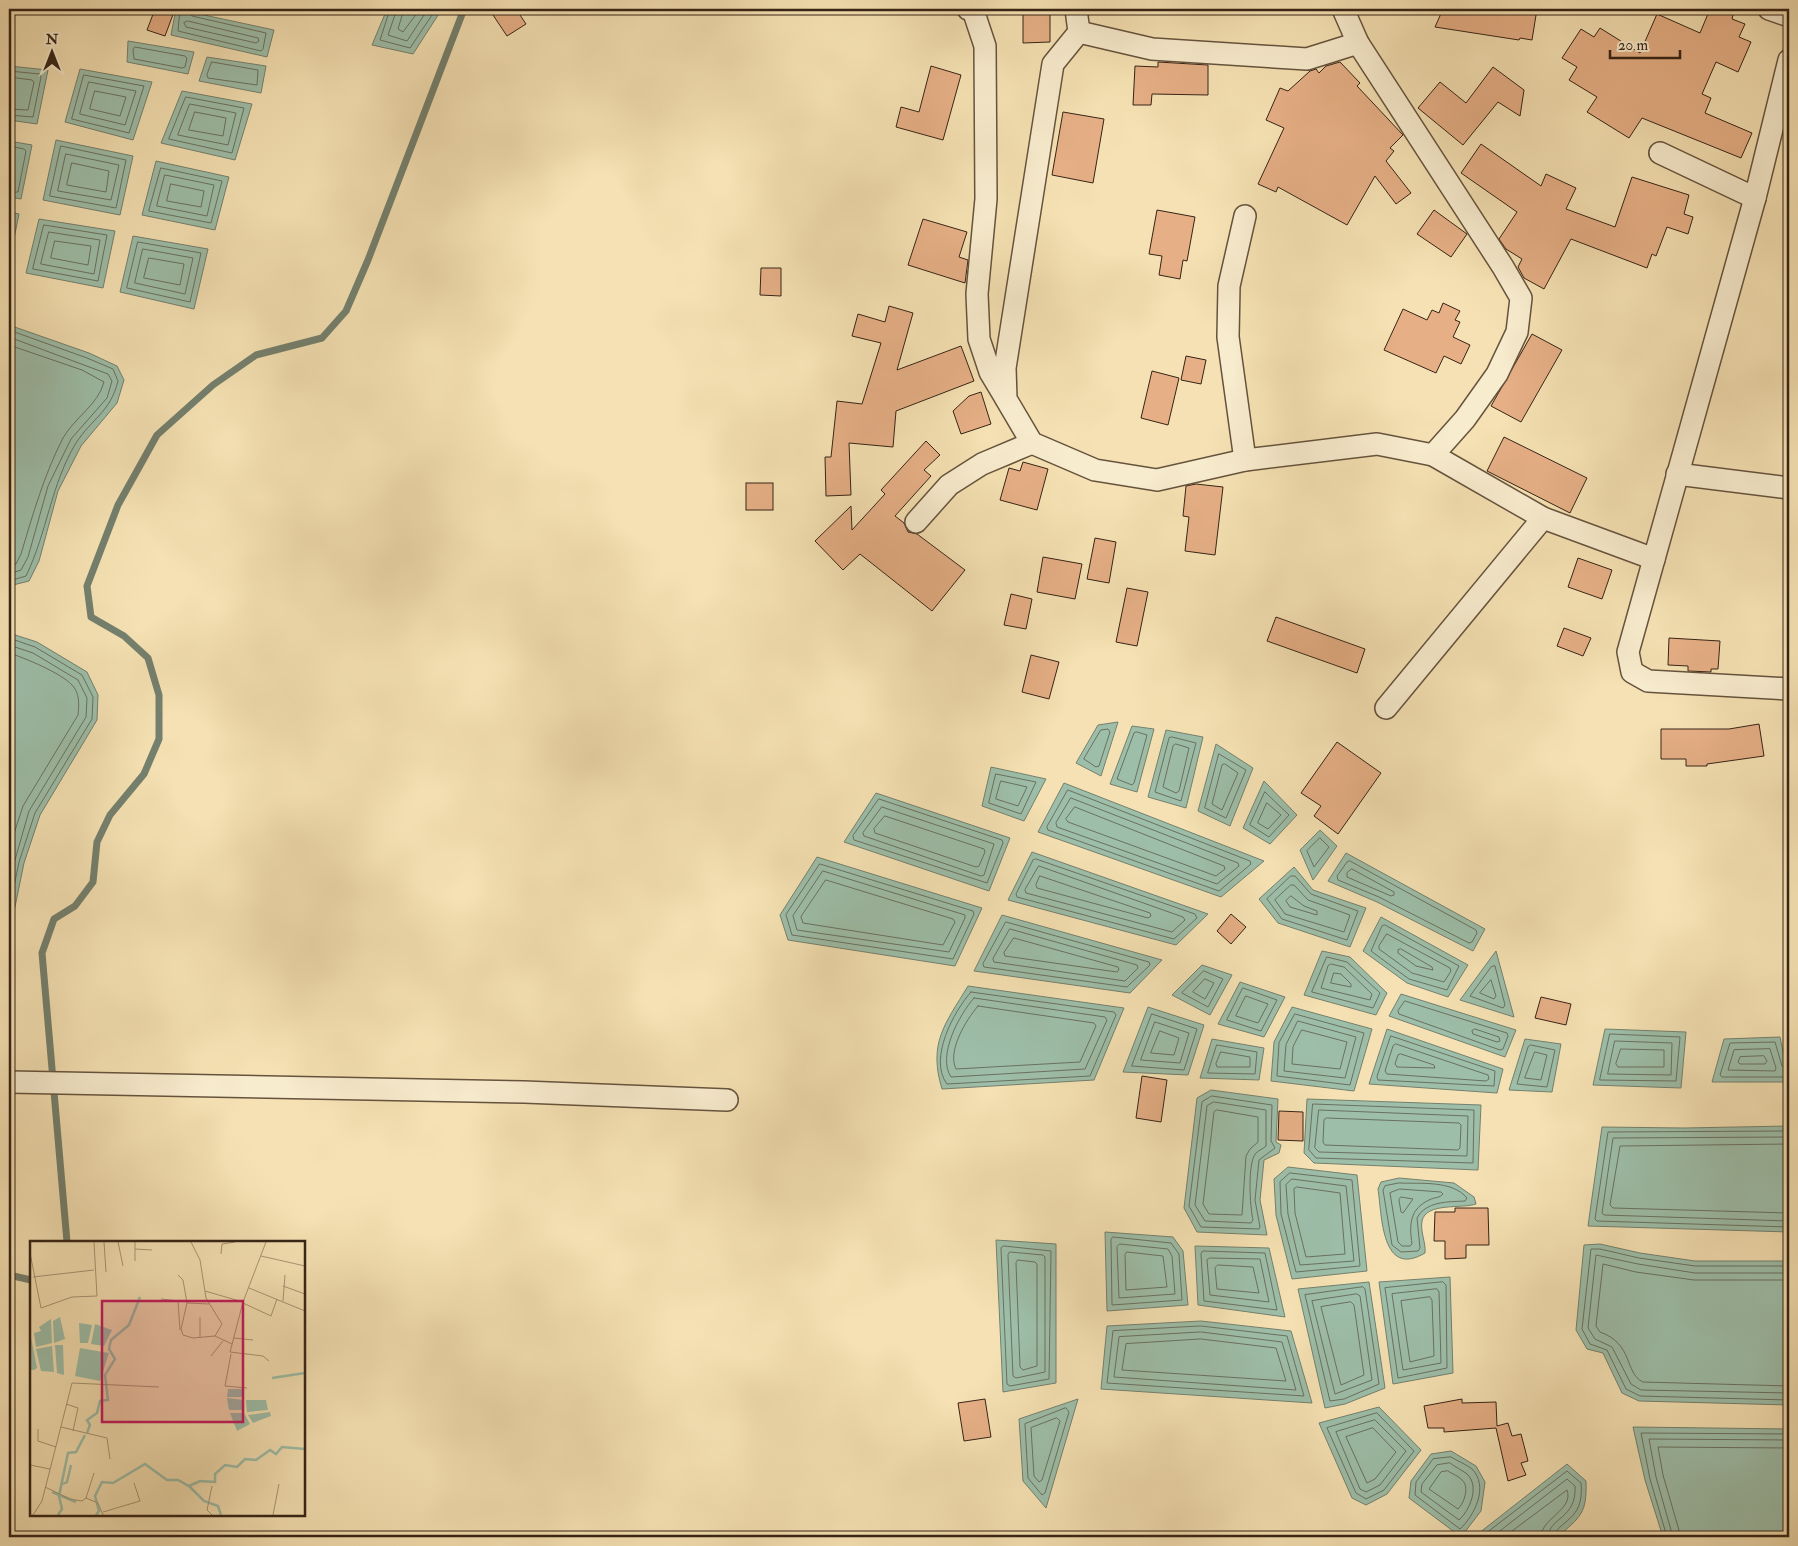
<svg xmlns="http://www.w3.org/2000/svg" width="1798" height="1546" viewBox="0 0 1798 1546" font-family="'IM FELL Double Pica',serif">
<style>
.water{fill:#9dbea9;stroke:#74806e}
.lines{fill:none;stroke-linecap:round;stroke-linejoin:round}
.shore{stroke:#6a7160;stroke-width:1}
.stream{stroke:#74806e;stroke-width:7}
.building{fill:#e6af86;stroke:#362416}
.street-casing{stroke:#66533d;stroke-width:24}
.street{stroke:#f8ecce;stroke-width:21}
.inset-river{fill:none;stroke:#9dbea9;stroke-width:2.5}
.inset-road{fill:none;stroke:#a99574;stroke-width:1}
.view{fill:#c2185b;fill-opacity:0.15;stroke:#c2185b;stroke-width:2.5}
.inset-edge{fill:none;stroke:#362416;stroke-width:2.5}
</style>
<rect width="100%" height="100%" fill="#f5e1b3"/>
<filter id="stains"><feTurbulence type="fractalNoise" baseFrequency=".004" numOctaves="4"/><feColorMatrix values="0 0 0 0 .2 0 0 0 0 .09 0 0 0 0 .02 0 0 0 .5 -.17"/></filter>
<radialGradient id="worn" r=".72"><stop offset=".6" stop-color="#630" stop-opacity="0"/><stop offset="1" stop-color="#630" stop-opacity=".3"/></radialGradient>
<g class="water">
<path d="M176 9 274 30 267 57 171 35Z"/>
<path d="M387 9H442L413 54 372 45Z"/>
<path d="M128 41 194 52 188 74 127 62Z"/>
<path d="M207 57 266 66 261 93 199 81Z"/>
<path d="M9 66 48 70 37 124 9 120Z"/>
<path d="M80 69 152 82 133 140 65 122Z"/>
<path d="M182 91 252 104 235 160 161 143Z"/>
<path d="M56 140 133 156 120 215 43 200Z"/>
<path d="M9 141 32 145 21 199 9 197Z"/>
<path d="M156 161 229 177 215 230 142 215Z"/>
<path d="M9 212 19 214 9 263Z"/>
<path d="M39 219 115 231 103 288 26 273Z"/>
<path d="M133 236 208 249 194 309 120 292Z"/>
<path d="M9 325 89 353 117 366 124 380 117 403 81 446 58 491 39 561 29 581 9 586Z"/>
<path d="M9 633 37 642 87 672 98 695 97 720 40 815 24 863 9 936Z"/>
<path d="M1118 722 1101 776 1076 763 1098 725Z"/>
<path d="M1132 726 1154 729 1137 792 1110 784Z"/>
<path d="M1166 730 1203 737 1186 808 1148 797Z"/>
<path d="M1216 744 1253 768 1230 826 1198 811Z"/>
<path d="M991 767 1046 779 1024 821 982 806Z"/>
<path d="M1264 781 1297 815 1270 844 1243 828Z"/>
<path d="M1064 783 1264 861 1221 897 1038 832Z"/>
<path d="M876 793 1010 838 989 891 844 842Z"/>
<path d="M1320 830 1337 846 1313 880 1300 850Z"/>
<path d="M1032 852 1208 914 1176 945 1008 900Z"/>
<path d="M1346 853 1485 929 1473 951 1377 902 1328 881Z"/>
<path d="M817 857 982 908 955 966 788 940 780 915Z"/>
<path d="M1294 867 1313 890 1366 908 1350 947 1278 923 1259 899Z"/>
<path d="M1002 915 1162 960 1130 993 974 971Z"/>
<path d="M1381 917 1468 965 1448 997 1407 983 1363 951Z"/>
<path d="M1322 951 1350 957 1387 993 1376 1015 1304 995Z"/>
<path d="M1496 951 1514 1017 1460 1000Z"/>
<path d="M1202 965 1232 975 1210 1015 1172 995Z"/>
<path d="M1240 982 1285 997 1264 1037 1218 1024Z"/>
<path d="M968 986 1124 1008 1094 1080 942 1089C928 1043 945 1024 968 986Z"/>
<path d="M1401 994 1516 1030 1505 1057 1389 1016Z"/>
<path d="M1148 1007 1204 1025 1188 1075 1123 1072Z"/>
<path d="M1292 1007 1372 1029 1354 1091 1271 1081 1274 1042Z"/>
<path d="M1387 1029 1503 1069 1497 1093 1369 1084Z"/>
<path d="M1605 1029 1686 1032 1681 1088 1593 1085Z"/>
<path d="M1780 1037 1789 1082H1712L1724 1039Z"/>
<path d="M1212 1039 1264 1048 1259 1080 1200 1078Z"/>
<path d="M1525 1039 1561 1044 1552 1092 1509 1090Z"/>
<path d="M1211 1090 1278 1099 1276 1142 1281 1145 1279 1153 1264 1160 1260 1200 1267 1235 1197 1232 1184 1208 1197 1098Z"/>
<path d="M1307 1099 1481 1105 1478 1170 1314 1163 1304 1153Z"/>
<path d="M1789 1126V1232L1588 1226 1602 1127 1684 1128Z"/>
<path d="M1288 1167 1357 1175 1367 1271 1292 1279 1276 1215 1274 1179Z"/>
<path d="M1399 1178 1454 1183 1474 1197 1476 1204C1462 1209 1426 1202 1422 1221 1420 1232 1426 1242 1425 1253 1381 1279 1382 1215 1378 1189L1381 1182Z"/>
<path d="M1105 1232 1173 1237 1183 1251 1188 1305 1107 1311Z"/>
<path d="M996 1240 1056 1244V1383L1003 1392Z"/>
<path d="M1600 1244 1640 1253 1695 1261H1789V1405L1639 1401 1622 1393 1603 1353 1587 1349 1576 1330 1584 1245Z"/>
<path d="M1195 1246 1269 1248 1285 1317 1198 1305Z"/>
<path d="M1450 1277 1453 1373 1393 1384 1379 1282Z"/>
<path d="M1369 1282 1385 1388 1345 1404 1325 1408 1298 1289Z"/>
<path d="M1201 1321 1291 1331 1312 1403 1101 1389 1107 1326Z"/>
<path d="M1078 1399 1046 1508 1023 1481 1019 1419Z"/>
<path d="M1379 1407 1421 1450 1387 1494 1366 1505 1352 1498 1319 1423Z"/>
<path d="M1633 1427 1789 1429V1537H1663L1645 1480Z"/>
<path d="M1451 1451 1476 1466 1485 1482 1481 1511 1461 1537 1409 1498 1411 1481 1431 1454Z"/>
<path d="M1567 1464 1586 1481C1587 1513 1581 1517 1557 1537H1474Z"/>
</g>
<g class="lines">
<g class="shore">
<path d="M180 9 178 31 261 51 263 49 266 33 192 16 187 9"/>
<path d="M390 9 380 40 410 48 436 9"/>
<path d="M397 9 388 35 407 41 428 9"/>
<path d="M404 9 398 29 403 32 420 9"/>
<path d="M188 21 258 38 259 41 256 43 186 27 184 23Z"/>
<path d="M135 47 185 56 187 58 185 67 182 68 134 59 133 50Z"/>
<path d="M212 62 258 70 257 85 208 78 207 75Z"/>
<path d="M9 71 40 74 41 77 33 117 9 115"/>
<path d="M84 75 144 86 129 133 72 119Z"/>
<path d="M9 77 32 80 34 82 28 110 9 109"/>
<path d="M89 82 136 91 125 125 80 114Z"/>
<path d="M95 91 126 97 120 116 90 109Z"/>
<path d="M186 97 244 108 232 153 169 139Z"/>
<path d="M190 104 236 113 228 145 178 135Z"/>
<path d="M195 112 226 118 223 136 189 130Z"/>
<path d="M9 146 24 149 26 151 18 192H9"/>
<path d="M61 146 126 160 116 208 50 196Z"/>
<path d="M66 154 119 165 111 200 58 191Z"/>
<path d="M72 163 109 171 106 192 67 185Z"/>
<path d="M161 168 222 181 211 223 149 211Z"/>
<path d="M165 175 214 185 207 216 157 206Z"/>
<path d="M171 184 204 191 201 207 167 201Z"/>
<path d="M44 225 107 235 98 281 33 269Z"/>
<path d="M49 232 100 240 94 274 41 264Z"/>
<path d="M55 241 91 246 88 265 51 258Z"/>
<path d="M138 242 201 253 190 302 127 288Z"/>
<path d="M143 249 193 258 185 294 135 283Z"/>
<path d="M149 258 184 264 180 285 144 278Z"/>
<path d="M9 330 87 358 113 369 118 381C110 413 92 418 76 443 51 484 47 533 26 576L9 581"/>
<path d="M9 337 108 374 112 381 107 398 71 439 48 486 28 557 21 570 9 574"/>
<path d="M9 345 82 370 104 382C98 405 75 417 63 438 44 475 33 514 21 554L16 564 9 567"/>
<path d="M9 638 35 647 82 675 93 697 92 719 35 813 19 862 9 911"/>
<path d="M9 645 33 653 78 680 87 698 86 717 29 811 9 881"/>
<path d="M9 653C25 658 61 673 72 685 80 693 79 705 78 715L23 806 9 849"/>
<path d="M1101 730 1108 729 1110 732 1099 766 1096 767 1084 759Z"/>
<path d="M1137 732 1147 735 1134 783 1132 785 1117 779 1134 733Z"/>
<path d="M1172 737 1196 743 1181 801 1155 792 1169 738Z"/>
<path d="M1176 744 1189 748 1179 791 1176 793 1163 787 1173 746Z"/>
<path d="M1219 754 1246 770 1226 818 1205 808Z"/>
<path d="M1225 764 1238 773 1222 810 1212 804 1222 765Z"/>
<path d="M996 774 1036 782 1021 814 989 803Z"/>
<path d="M1001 781 1027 787 1018 806 996 799Z"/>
<path d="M1068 790 1250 861 1251 864 1219 891 1048 830 1047 827Z"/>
<path d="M1265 792 1289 815 1269 837 1250 825Z"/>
<path d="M1071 798 1238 863 1239 866 1217 884 1057 827 1056 823Z"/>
<path d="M879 799 1002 840 1003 843 987 883 854 840 853 836Z"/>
<path d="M1267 803 1281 815 1268 829 1258 823Z"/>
<path d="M882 807 994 844 984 875 981 876 864 836 863 833Z"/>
<path d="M1075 807 1224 866 1225 869 1216 876 1068 822 1066 819Z"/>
<path d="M885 816 984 849 985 852 979 866 976 867 875 833 874 829Z"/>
<path d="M1320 838 1329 847 1314 867 1307 851Z"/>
<path d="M1036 859 1195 914 1197 918 1174 939 1017 897 1016 894 1033 860Z"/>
<path d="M1350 861 1476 930 1477 933 1472 942 1469 943 1379 897 1338 880 1337 876 1347 862Z"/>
<path d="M820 864 973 911 974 914 953 959 792 935 786 915Z"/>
<path d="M1039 866 1183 917 1185 920 1172 932 1026 893 1025 890Z"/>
<path d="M1352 869 1394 892V895L1391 896 1347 877V873Z"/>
<path d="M823 871 965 915V918L949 952 797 930 793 916Z"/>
<path d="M1040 876 1150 913 1151 916 1148 918 1037 888 1036 885Z"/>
<path d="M1291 876H1295L1311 894 1358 911 1347 940 1282 919 1267 899Z"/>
<path d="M826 880 953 919 955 922 943 945 803 923 801 917Z"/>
<path d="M1291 885H1294L1308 900 1350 915 1344 932 1285 914 1275 900Z"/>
<path d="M1291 896 1304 906 1317 911V915L1290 907 1286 901Z"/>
<path d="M1006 922 1149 962 1150 965 1127 987 984 967 983 964Z"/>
<path d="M1385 925 1459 966 1447 990 1409 979 1371 951 1382 926Z"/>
<path d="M1010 929 1137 965 1138 968 1125 981 994 962 993 959Z"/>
<path d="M1387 934 1450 968 1451 971 1444 982 1412 973 1379 949V946Z"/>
<path d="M1014 938 1118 967 1119 970 1117 972 1005 956 1004 953Z"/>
<path d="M1401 949 1432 967 1433 970 1416 966 1398 953V950Z"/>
<path d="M1327 957 1347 962 1380 993 1373 1008 1312 992Z"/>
<path d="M1331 964 1344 967 1372 994 1370 1000 1321 988 1328 966Z"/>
<path d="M1495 966 1505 1005 1503 1008 1470 996 1491 967Z"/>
<path d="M1204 971 1223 979 1208 1007 1182 993Z"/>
<path d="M1334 973 1341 974 1351 984V987L1331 983Z"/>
<path d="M1205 979 1214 983 1205 999 1193 992Z"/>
<path d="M1491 980 1496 996 1494 999 1480 993Z"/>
<path d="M1243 988 1277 1000 1261 1031 1227 1020Z"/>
<path d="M971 992 1114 1012 1116 1015 1090 1076 947 1084C928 1059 954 1011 971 992Z"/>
<path d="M1246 996 1268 1004 1258 1023 1236 1016Z"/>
<path d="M974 998 1105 1017 1107 1020 1085 1069 951 1077C937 1056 959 1015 974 998Z"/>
<path d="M1405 1001 1507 1033 1508 1036 1503 1049 1500 1050 1399 1014 1398 1011Z"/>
<path d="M978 1006 1094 1023 1096 1026 1080 1062 956 1069C947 1051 966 1020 978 1006Z"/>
<path d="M1152 1014 1197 1029 1184 1070 1132 1066Z"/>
<path d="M1295 1014 1364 1033 1350 1085 1277 1076 1279 1043Z"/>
<path d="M1298 1021 1356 1037 1345 1078 1284 1071 1286 1045Z"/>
<path d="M1155 1022 1189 1033 1180 1063 1141 1060Z"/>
<path d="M1475 1029 1499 1037 1500 1041 1497 1042 1473 1034 1472 1031Z"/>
<path d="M1302 1030 1347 1042 1340 1069 1292 1064 1293 1047Z"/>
<path d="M1160 1031 1179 1038 1174 1055 1151 1053Z"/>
<path d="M1610 1034 1680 1037 1676 1081 1600 1080Z"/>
<path d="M1391 1036 1495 1071 1494 1086 1378 1080 1377 1077Z"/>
<path d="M1615 1041 1672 1043 1671 1075 1608 1074Z"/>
<path d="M1396 1044 1488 1075 1489 1079 1486 1081 1387 1074 1385 1071 1393 1046Z"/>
<path d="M1217 1045 1257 1052 1255 1074 1208 1073Z"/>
<path d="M1531 1045 1555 1050 1547 1087 1517 1084 1528 1047Z"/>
<path d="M1621 1049 1664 1050V1067H1618L1616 1064Z"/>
<path d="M1770 1049 1776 1068 1775 1071 1728 1070 1734 1050Z"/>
<path d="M1221 1052 1250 1057V1067H1217L1216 1064Z"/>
<path d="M1535 1052 1547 1055 1541 1080 1525 1078Z"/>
<path d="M1401 1054 1434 1065 1435 1068 1397 1067 1395 1064 1398 1055Z"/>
<path d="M1764 1056 1767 1061 1765 1064H1740L1738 1062 1740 1057Z"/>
<path d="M1789 1070 1782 1066 1775 1042 1730 1043 1720 1075 1722 1077H1789"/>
<path d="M1212 1096 1272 1105 1271 1141 1275 1148 1259 1160 1255 1200 1260 1227 1259 1229 1201 1227 1189 1206 1202 1102Z"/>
<path d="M1214 1102 1266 1110V1146C1263 1149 1259 1150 1256 1153 1247 1163 1250 1207 1253 1220L1251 1223 1205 1221 1195 1205 1207 1106Z"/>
<path d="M1313 1104 1474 1110 1473 1163 1316 1158 1309 1150Z"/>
<path d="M1217 1110 1258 1117V1142L1250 1149 1246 1156 1242 1215 1209 1214 1203 1204 1214 1112Z"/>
<path d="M1319 1110 1468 1116 1467 1156 1319 1152 1315 1148Z"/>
<path d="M1327 1118 1459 1123 1461 1125 1460 1148 1458 1150 1325 1145 1323 1142 1324 1120Z"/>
<path d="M1789 1131 1608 1132 1595 1219 1597 1221 1789 1227"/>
<path d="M1789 1137 1613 1138 1602 1213 1604 1215 1789 1221"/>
<path d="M1789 1144 1620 1146 1610 1205 1613 1208 1789 1213"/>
<path d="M1290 1173 1352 1180 1360 1266 1296 1272 1281 1214 1280 1182Z"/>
<path d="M1292 1179 1346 1186 1354 1261 1300 1265 1288 1214 1286 1185Z"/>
<path d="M1399 1183C1421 1184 1452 1180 1467 1198L1465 1201C1448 1202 1426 1201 1417 1218L1420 1248 1418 1251 1401 1252 1392 1245 1383 1190 1385 1186Z"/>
<path d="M1297 1187 1340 1193 1345 1254 1306 1257 1295 1213 1294 1189Z"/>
<path d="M1400 1189 1441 1192 1443 1194C1440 1198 1435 1197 1429 1200 1410 1209 1409 1224 1412 1244L1410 1246H1402L1398 1242 1390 1193Z"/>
<path d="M1401 1197 1413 1199 1403 1213 1401 1212 1399 1200Z"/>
<path d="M1113 1237 1171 1243 1179 1254 1182 1300 1112 1305 1111 1240Z"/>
<path d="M1120 1244 1168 1249 1172 1256 1175 1294 1119 1298 1117 1247Z"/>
<path d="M1004 1246 1051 1251 1049 1379 1010 1386 1007 1384 1001 1248Z"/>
<path d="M1203 1251 1265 1253 1277 1310 1204 1301 1201 1254Z"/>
<path d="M1010 1252 1043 1255 1045 1257V1372L1016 1378 1013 1376 1008 1255Z"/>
<path d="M1127 1252 1163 1256 1167 1287 1126 1290 1125 1255Z"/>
<path d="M1210 1258 1260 1259 1269 1302 1210 1295 1207 1260Z"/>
<path d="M1018 1260 1035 1262 1037 1264V1366L1023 1370 1020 1367 1016 1263Z"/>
<path d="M1218 1265 1253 1267 1259 1293 1217 1289 1215 1268Z"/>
<path d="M1789 1266H1695L1639 1258 1600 1249H1591L1582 1329 1590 1344 1607 1350 1626 1389 1640 1396 1789 1400"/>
<path d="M1789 1273H1695L1638 1264 1596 1255 1588 1328 1595 1339 1612 1347 1631 1384 1641 1390 1789 1393"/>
<path d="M1789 1280H1694L1636 1272 1603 1264 1596 1326 1600 1332C1634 1344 1624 1373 1643 1382L1789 1386"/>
<path d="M1443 1282 1446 1285 1447 1368 1398 1378 1385 1288Z"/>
<path d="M1363 1287 1365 1289 1379 1384 1344 1399 1330 1401 1305 1295Z"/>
<path d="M1437 1289 1439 1292 1441 1363 1403 1370 1392 1294Z"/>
<path d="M1357 1294 1360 1296 1372 1380 1335 1394 1312 1301Z"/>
<path d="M1430 1297 1432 1300 1434 1356 1410 1362 1401 1301Z"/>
<path d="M1351 1302 1354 1305 1364 1375 1341 1385 1321 1307Z"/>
<path d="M1201 1326 1287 1336 1304 1396 1107 1383 1113 1331Z"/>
<path d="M1201 1332 1282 1342 1296 1390 1114 1377 1119 1337Z"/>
<path d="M1201 1339 1276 1348 1286 1381 1122 1370 1126 1344Z"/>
<path d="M1066 1408 1069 1412 1045 1493 1042 1495 1028 1478 1025 1424Z"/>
<path d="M1377 1413 1414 1451 1384 1490 1366 1499 1356 1493 1327 1428Z"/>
<path d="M1057 1418 1060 1421 1042 1480 1039 1482 1034 1476 1031 1428Z"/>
<path d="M1375 1420 1406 1451 1380 1485 1366 1492 1360 1489 1336 1432Z"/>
<path d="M1373 1428 1396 1452 1375 1479 1367 1483 1346 1437Z"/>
<path d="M1451 1457C1457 1461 1466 1464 1472 1469 1489 1486 1475 1515 1460 1529L1415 1495 1416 1482 1433 1459Z"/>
<path d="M1450 1463C1455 1467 1462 1470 1467 1474 1480 1486 1470 1510 1459 1520L1421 1492 1422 1484 1437 1465Z"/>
<path d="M1448 1471C1452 1474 1459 1476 1462 1480 1470 1487 1464 1503 1458 1509L1429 1489 1441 1472Z"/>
<path d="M1481 1537 1567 1471 1581 1483C1585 1522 1557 1520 1554 1537"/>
<path d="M1492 1537 1567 1479 1575 1486C1577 1519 1549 1517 1548 1537"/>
<path d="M1504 1537 1567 1490C1574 1510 1541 1518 1541 1537"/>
<path d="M1667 1537 1650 1479 1641 1433 1789 1434"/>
<path d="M1673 1537 1656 1477 1649 1439 1789 1440"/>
<path d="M1681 1537 1663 1475 1658 1447 1789 1448"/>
</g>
<g class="stream">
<path d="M67 1242 42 953 54 919 75 906 93 882 97 842 110 815 144 774 159 739V695L148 658 124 636 91 617 87 586 118 505 157 435 213 385 256 355 322 338 346 311 368 260 464 9"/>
<path d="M9 1275 31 1280"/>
</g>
</g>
<g class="building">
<path d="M155 9H175L165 36 147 30Z"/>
<path d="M489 9H516L526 24 507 36Z"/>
<path d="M1023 9H1050V42L1023 43Z"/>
<path d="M1443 9H1537L1532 40 1520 38 1519 40 1435 27Z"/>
<path d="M1710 9H1717L1733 15 1732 19 1745 24 1739 37 1751 42 1738 72 1716 62 1702 94 1711 98 1705 113 1752 133 1741 158 1642 118 1629 138 1587 112 1597 97 1569 80 1577 67 1562 58 1581 29 1594 37 1600 28 1640 53 1657 14 1700 33Z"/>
<path d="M1158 62 1208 65V95L1152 94 1151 105H1133L1135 66 1158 67Z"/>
<path d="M1340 62 1360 83 1357 86 1403 135 1390 148 1394 151 1386 161 1411 193 1396 204 1375 176 1347 225 1278 187 1276 192 1258 184 1284 128 1266 120 1280 88 1288 91 1310 71 1316 69 1319 73 1326 66Z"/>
<path d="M931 66 961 75 943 140 896 127 901 107 919 112Z"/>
<path d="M1493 67 1524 90 1520 116 1498 102 1463 145 1418 108 1440 82 1466 103Z"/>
<path d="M1063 112 1104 119 1093 183 1052 175Z"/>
<path d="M1481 144 1541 186 1546 174 1576 188 1566 209 1615 227 1632 177 1689 195 1684 214 1693 217 1688 234 1667 227 1656 256 1652 254 1647 268 1571 239 1544 289 1524 278 1518 267 1522 259 1506 249 1499 239 1517 212 1461 173Z"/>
<path d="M1157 210 1195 217 1187 261 1183 260 1180 279 1159 275 1162 256 1149 254Z"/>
<path d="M1434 210 1467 234 1451 257 1417 234Z"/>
<path d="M923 219 967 232 959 257 968 260 965 283 908 265Z"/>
<path d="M761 268H781V296L760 295Z"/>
<path d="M1443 303 1460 311 1455 320 1460 322 1453 337 1470 345 1461 364 1444 356 1436 373 1384 350 1403 309 1427 320 1432 310 1439 313Z"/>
<path d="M889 306 913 313 897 370 961 346 974 381 896 411 893 447 849 443 851 495 826 496 825 457H831L837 401 862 404 881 343 852 336 858 314 885 322Z"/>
<path d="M1532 334 1562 350 1521 422 1491 406Z"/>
<path d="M1186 356 1206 360 1201 384 1181 380Z"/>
<path d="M1152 371 1179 378 1168 425 1141 418Z"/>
<path d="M981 392 991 424 961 434 953 411 969 396Z"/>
<path d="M1504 437 1587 478 1570 513 1487 471Z"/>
<path d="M926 441 940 455 924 470 931 476 895 516 904 523 908 532 917 534 965 570 932 611 860 554 843 570 815 541 851 506 852 530 885 494 881 490Z"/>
<path d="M1023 462 1048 469 1037 510 1000 500 1009 468 1020 471Z"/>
<rect x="746" y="483" width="27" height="27"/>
<path d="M1196 484 1223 487 1215 555 1185 551 1189 517 1183 516 1186 486Z"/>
<path d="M1095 538 1116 542 1109 583 1087 579Z"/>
<path d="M1043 557 1082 564 1075 599 1037 592Z"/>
<path d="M1578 558 1612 570 1602 599 1568 587Z"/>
<path d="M1127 588 1148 592 1137 646 1116 642Z"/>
<path d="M1011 594 1032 599 1026 629 1004 625Z"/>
<path d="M1276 617 1365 649 1357 673 1267 641Z"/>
<path d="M1564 628 1591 638 1583 656 1557 646Z"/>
<path d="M1669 638 1720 641 1718 669H1711V672L1688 671V666L1668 665Z"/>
<path d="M1031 655 1059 662 1049 699 1022 692Z"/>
<path d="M1759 724 1764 756 1707 764V766H1686V759H1661V729H1729Z"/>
<path d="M1337 742 1381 773 1338 834 1314 816 1321 806 1301 793Z"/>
<path d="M1231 914 1246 927 1231 944 1217 931Z"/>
<path d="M1541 997 1571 1004 1566 1025 1535 1018Z"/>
<path d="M1142 1076 1167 1080 1161 1122 1136 1118Z"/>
<path d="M1279 1111 1303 1112V1141L1278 1140Z"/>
<path d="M1455 1208H1488L1489 1245H1466V1258L1445 1259V1241H1434L1435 1212H1455Z"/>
<path d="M985 1399 991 1437 964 1441 958 1403Z"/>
<path d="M1462 1399V1403L1496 1402 1497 1426 1508 1423 1512 1436 1521 1434 1528 1461 1521 1463 1526 1475 1508 1481 1496 1428 1444 1432V1428H1428L1424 1406Z"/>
</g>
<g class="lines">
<g class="street-casing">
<g id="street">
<path d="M968 9 973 10 985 46 986 199 977 294 979 339 990 372 1005 397"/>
<path d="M1076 9 1079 32 1053 64 1005 368 1006 399 1032 443 1095 470 1157 480 1245 460 1377 444 1433 455 1465 419 1497 374 1517 332 1521 298 1503 267 1358 43 1343 9"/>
<path d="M1769 9 1789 16"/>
<path d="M1079 32 1152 49 1307 59 1358 43"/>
<path d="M1789 60 1755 198 1628 652 1632 672 1648 681 1789 689"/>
<path d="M1660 153 1755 198"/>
<path d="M1245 216 1229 286 1228 337 1245 460"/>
<path d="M1433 455 1543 518 1654 559"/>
<path d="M1677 474 1789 488"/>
<path d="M916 522 949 485 982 464 1032 443"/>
<path d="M1386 708 1543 518"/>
<path d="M9 1082 524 1092 727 1100"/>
</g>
</g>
<use href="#street" class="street"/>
</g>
<g transform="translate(30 1241)">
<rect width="275" height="275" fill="#f5e1b3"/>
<path d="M30 76 35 98 24 102 23 80ZM21 78 22 102 6 106 4 92 11 90 9 86ZM49 82 62 84 58 102H50ZM65 83 82 89 74 105 61 103ZM0 91 7 127 4 129H0ZM25 104H33L34 134 27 132ZM22 105 24 131 11 130 6 108ZM50 107 79 112 70 140 45 135ZM198 148H214V156H197ZM197 157 214 159V169H199ZM216 159H236L238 169 217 171ZM240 171 241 175 223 182 218 174ZM200 172H214L220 183 207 190Z" fill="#9dbea9"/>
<path class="inset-river" d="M242 137 275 132M57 192 60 184 57 179 67 172 70 160 78 159 75 134 85 118 79 108 81 99 99 84 110 56M33 243 37 241 41 224M159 245 174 260 188 265 191 274M22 251 46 261M28 274 32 268 29 255 38 212 46 211 55 194M66 274 69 270 65 255 72 241 83 242 115 223 137 239H148L159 245 170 240 185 241V233L195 224 207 226 215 218 226 219 240 209 246 213 252 206 275 208"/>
<path class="inset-road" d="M74 1 76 31M88 1 93 25M105 1V20M236 1 213 61 200 111 233 115 239 120M105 8 122 9M0 12 11 67 42 56 67 55 64 1M191 13 192 3 205 1M231 15 275 25M148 34 153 39 157 62 151 88 153 94 163 97 185 95 192 83 176 57 170 19 161 1M3 36 64 29M253 45 275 53M219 47 275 70M175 50 213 61M131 58 148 60 150 89M253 60 255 34M157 62 179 63M213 62 241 75 247 58M170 76V96M185 95 202 103M204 97 223 99M201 113 195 145 217 147M181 115 193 100M36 163 48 167 43 190M31 186 77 197 80 218M8 188V200L26 206M0 224 20 228M64 232 56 257 68 262 73 274M182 245 177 269 182 274M15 246 40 258 52 260 56 257M73 271 110 260 104 242M3 274 12 260 42 142 129 146M243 274 249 243"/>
<path class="view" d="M72 60H213V181H72Z"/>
<rect width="275" height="275" class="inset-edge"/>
</g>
<rect width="1798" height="1546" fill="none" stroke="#f5e1b3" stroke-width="30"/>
<rect x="10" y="10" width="1778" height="1526" fill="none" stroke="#362416" stroke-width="2.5"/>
<rect x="15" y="15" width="1768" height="1516" fill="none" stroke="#362416"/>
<g transform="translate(52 52)" stroke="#f8ecce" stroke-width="4" paint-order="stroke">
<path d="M0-4L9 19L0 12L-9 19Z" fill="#362416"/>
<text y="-8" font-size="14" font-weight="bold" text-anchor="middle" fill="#362416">N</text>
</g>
<path d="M1610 50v8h70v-8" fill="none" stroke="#362416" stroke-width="2.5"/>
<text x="1618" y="50" font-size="15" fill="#362416" stroke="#f8ecce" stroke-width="4" paint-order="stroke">20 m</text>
<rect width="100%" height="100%" filter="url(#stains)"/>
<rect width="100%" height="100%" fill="url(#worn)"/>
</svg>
